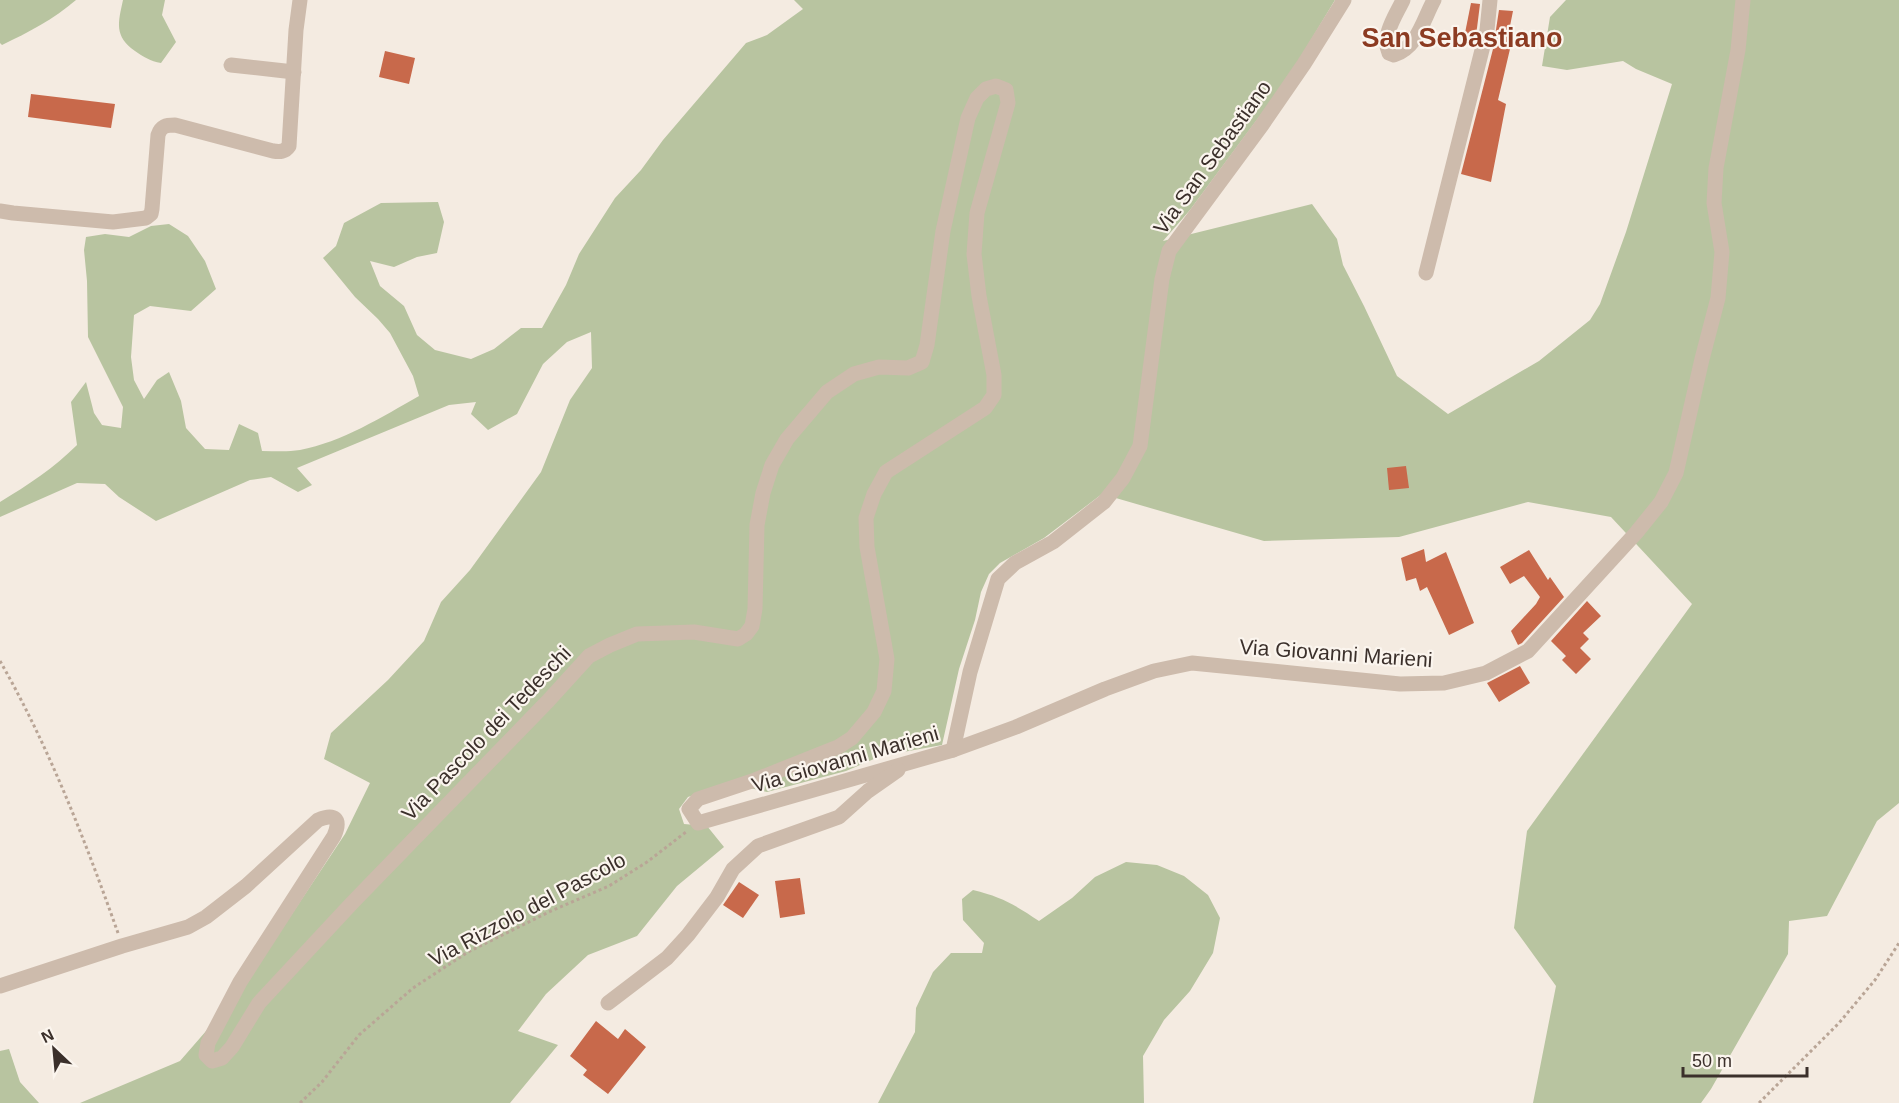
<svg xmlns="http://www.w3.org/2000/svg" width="1899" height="1103" viewBox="0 0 1899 1103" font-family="Arial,sans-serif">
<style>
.green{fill:#b8c4a0}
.building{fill:#c8694b}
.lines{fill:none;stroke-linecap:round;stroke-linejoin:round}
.path{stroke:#b9a596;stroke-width:3;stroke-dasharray:3 3;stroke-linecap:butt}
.minor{stroke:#cdbbac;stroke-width:15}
.labels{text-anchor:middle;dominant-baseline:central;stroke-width:4.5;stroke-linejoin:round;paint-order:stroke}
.street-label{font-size:21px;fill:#3b302b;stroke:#fbf5ee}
.district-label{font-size:27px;font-weight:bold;fill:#8c3b22;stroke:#fbf5ee}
</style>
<rect width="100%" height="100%" fill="#f4ebe1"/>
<g class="green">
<path d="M0 0H76C54 19 29 32 2 45L0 43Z"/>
<path d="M123 0H165L162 15 176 42 161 63C150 61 144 57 135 51 114 36 118 23 123 0Z"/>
<path d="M794 0H1335L1288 78 1190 210 1163 241 1312 204 1337 239 1343 265 1364 306 1397 376 1448 414 1539 361 1590 320 1600 304 1626 232 1672 84 1636 69 1623 61 1567 70 1542 66 1550 17 1566 0H1899V803L1877 821 1827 916 1789 921 1788 954 1711 1089 1701 1103H1533L1556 986 1514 928 1527 831 1692 604 1611 517 1528 502 1399 537 1264 541 1102 494 1044 538 1000 563 989 574 981 592 975 620 959 669 942 745 881 756 846 771 767 792 728 783 688 797 679 809 684 824 707 826 724 847 677 886 637 936 588 955 546 994 518 1031 558 1045 510 1103H80L180 1061 240 992 345 834 370 783 324 759 331 733 388 680 424 641 441 602 470 570 541 472 570 400 592 368 591 332 567 342 543 364 517 414 488 430 471 414 476 402 449 405 297 468 312 485 298 492 271 477 250 480 156 521 119 497 105 484 77 483 0 517V502C28 485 54 468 77 445L71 402 86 382 94 413 102 425 121 428 123 407 88 337 87 281 84 250 86 237 105 234 129 237 151 226 169 224 188 236 205 261 216 289 191 311 150 306 134 315 131 357 134 380 144 399 157 380 169 372 181 401 186 428 205 449 229 450 239 424 258 433 262 451C275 451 288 452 300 450 342 442 382 417 419 396L413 376 390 333 378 319 355 297 323 258 336 246 344 223 381 203 438 202 444 222 437 253 417 257 394 267 370 261 380 286 404 306 417 335 435 350 471 359 494 349 521 328H542L566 285 579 254 615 198 641 170 663 140 746 43 767 35 803 9Z"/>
<path d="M1126 862 1157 865 1184 876 1208 895 1220 918 1213 953 1190 991 1164 1020 1143 1056 1144 1103H878L915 1032 916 1008 933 972 951 953H982L984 943 963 920 962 899 973 890C1002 897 1015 905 1039 921L1072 898 1095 877Z"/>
<path d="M9 1049 20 1082 39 1103H0V1051Z"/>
</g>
<g class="building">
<path d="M1471 3 1480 4 1477 28 1473 45 1463 43Z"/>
<path d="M1499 10 1513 11 1509 31 1514 32 1498 100 1506 104 1491 182 1461 174 1493 49Z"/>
<path d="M385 51 415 58 409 84 379 77Z"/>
<path d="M31 94 115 104 111 128 28 117Z"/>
<path d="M1406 466 1409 488 1389 490 1387 468Z"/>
<path d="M1424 549 1426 562 1446 552 1474 623 1449 635 1427 587 1420 591 1416 578 1406 581 1401 558Z"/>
<path d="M1529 550 1548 580 1550 577 1564 597 1522 643 1518 645 1511 631 1536 604 1540 597 1524 576 1510 584 1500 567Z"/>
<path d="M1587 601 1601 616 1583 633 1589 639 1580 648 1591 659 1576 674 1562 660 1566 656 1551 641Z"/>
<path d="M1520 666 1530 683 1499 702 1487 683Z"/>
<path d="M800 878 805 914 780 918 775 881Z"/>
<path d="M739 882 759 895 743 918 723 905Z"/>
<path d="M596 1021 618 1039 625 1029 646 1047 608 1094 583 1075 587 1070 570 1056Z"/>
</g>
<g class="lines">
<g class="path">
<path d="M0 661C49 747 85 840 118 933"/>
<path d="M300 1103 322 1082 359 1035 413 988 468 952 551 911 609 886 647 862 686 832"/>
<path d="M1759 1103 1839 1023 1875 980 1899 943"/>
</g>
<g class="minor">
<path d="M1403 0C1396 15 1381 36 1389 53L1394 55C1418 47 1423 20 1434 0"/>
<path d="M231 65 294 72"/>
<path d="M0 211 13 213 113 222 146 218 151 214 152 209 158 135C161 126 166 125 175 125L273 151C280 152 285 152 289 146L296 30 300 0"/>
<path d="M1426 273 1487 30 1490 0"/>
<path d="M953 750 970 672 998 579 1015 563 1053 542 1104 502 1123 478 1140 446 1162 279 1169 251 1262 125 1304 64 1344 0"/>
<path d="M0 986 122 946 188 927 206 917 246 886 318 820C334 813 342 818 334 836L240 982 208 1043 206 1055 212 1061 222 1058 232 1047 259 1003 352 903 548 701 589 656 610 645 637 634 694 632 738 639 746 634 752 626 755 609 757 525 763 493 772 465 787 439 827 392 854 374 879 367 908 368 922 362 927 345 943 231 968 118 977 98 986 89 996 86 1006 90 1008 103 977 213 974 254 979 296 994 375V395L985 408 886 472 874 494 866 518 867 547 887 659 884 691 874 712 852 738 838 747 755 780 698 799 689 809 698 823 953 750 1016 727 1105 689 1154 671 1192 663 1400 684 1444 683 1486 673 1528 651 1636 533 1661 502 1676 473 1702 359 1718 298 1722 252 1714 203 1716 168 1738 50 1743 0"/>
<path d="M608 1003 667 958 688 935 717 897 733 869 758 846 839 817 868 791 898 770"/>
</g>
</g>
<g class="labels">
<g class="street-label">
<text transform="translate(1212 157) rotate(-54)">Via San Sebastiano</text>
<text transform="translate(1336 653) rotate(4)">Via Giovanni Marieni</text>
<text transform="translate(486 733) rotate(-46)">Via Pascolo dei Tedeschi</text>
<text transform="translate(845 759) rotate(-16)">Via Giovanni Marieni</text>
<text transform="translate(527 909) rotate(-28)">Via Rizzolo del Pascolo</text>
</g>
<g class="district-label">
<text x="1462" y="38">San Sebastiano</text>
</g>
</g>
<g transform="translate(54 1049) rotate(334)" stroke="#fbf5ee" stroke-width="4.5" paint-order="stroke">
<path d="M0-4.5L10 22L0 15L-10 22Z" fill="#3b302b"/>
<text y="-9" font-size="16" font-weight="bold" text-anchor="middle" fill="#3b302b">N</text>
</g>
<path d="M1683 1067v9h124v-9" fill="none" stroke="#3b302b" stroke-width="3"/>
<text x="1692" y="1067" font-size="18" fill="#3b302b" stroke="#fbf5ee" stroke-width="4.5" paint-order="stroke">50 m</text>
</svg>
